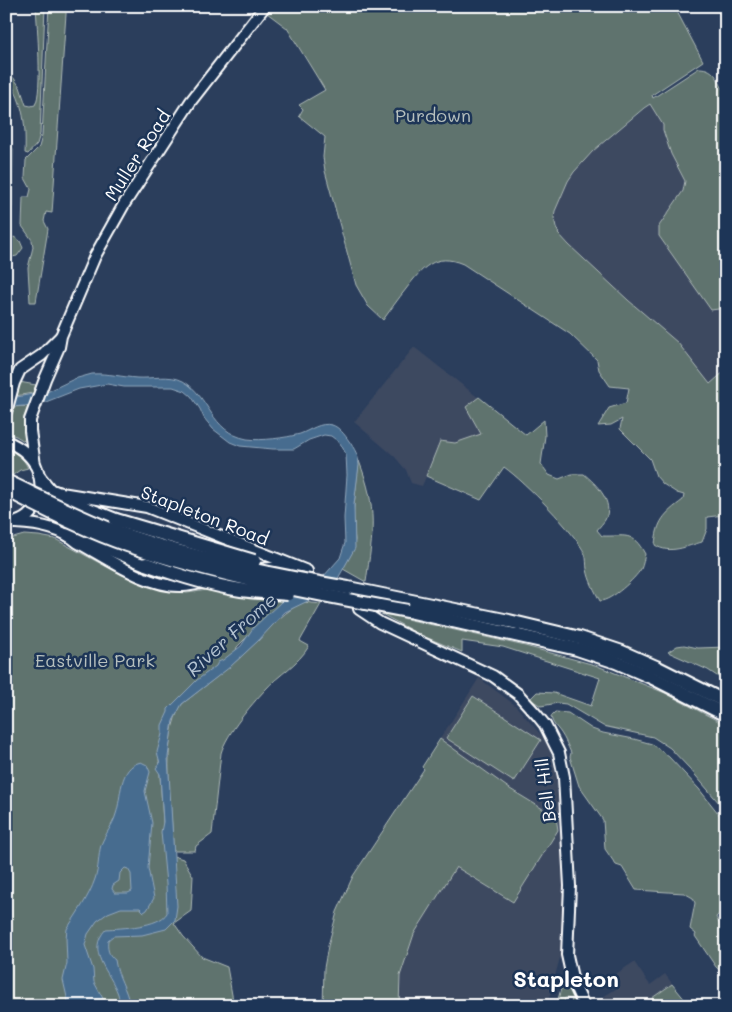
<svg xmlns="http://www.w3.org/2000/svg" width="732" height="1012" viewBox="0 0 732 1012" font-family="Mali,sans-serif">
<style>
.built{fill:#3c4861}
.green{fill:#5e736e;stroke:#aeb9b6}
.water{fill:#476c8f;stroke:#91a7bc;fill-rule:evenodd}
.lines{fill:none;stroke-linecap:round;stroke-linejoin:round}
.secondary-casing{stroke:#fff;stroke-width:14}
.highway-casing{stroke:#fff;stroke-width:16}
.secondary{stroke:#1d3557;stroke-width:10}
.highway{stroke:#1d3557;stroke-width:12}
.highway-bridge-casing{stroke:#fff;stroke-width:16;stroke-linecap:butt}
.highway-bridge{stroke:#1d3557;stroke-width:12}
.labels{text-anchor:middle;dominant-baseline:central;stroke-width:5;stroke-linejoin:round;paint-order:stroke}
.park-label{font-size:18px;fill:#b7c0be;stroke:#1d3557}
.street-label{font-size:18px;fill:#fff;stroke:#1d3557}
.water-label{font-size:19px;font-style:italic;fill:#b5c4d2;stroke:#1d3557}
.district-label{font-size:22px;font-weight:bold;fill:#fff;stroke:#1d3557}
</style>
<rect width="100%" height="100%" fill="#2b3e5c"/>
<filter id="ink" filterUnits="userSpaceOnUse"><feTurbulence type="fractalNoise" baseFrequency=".02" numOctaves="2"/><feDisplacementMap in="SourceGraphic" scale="10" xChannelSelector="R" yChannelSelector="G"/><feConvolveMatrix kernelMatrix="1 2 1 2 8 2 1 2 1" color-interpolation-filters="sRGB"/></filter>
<g filter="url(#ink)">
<g class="built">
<path d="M650 104 663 125V130L671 154 685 181 683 191 659 226 711 310 726 308V370L710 384 678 343 628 300 569 245 559 234 554 218 558 202 568 181 574 172 593 151Z"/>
<path d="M414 347 526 435 481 500 426 477 422 486 411 483 406 470 394 456 354 422Z"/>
<path d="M479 678 515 705 542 736 549 748 556 772 560 816 564 894 561 954 547 1006H323V979L328 946 337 912 350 882 424 769 422 767Z"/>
<path d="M634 962 650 985 665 974 689 1006H588L619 987 614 975Z"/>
</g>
<g class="green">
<path d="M36 6H45L40 134 37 144 28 154 25 153C26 126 24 104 9 80L13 77 20 87 26 105 31 106 35 105C43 92 37 25 36 6Z"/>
<path d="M49 6H66V14L52 213 46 212 44 221 48 229 36 302H30L28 268 33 247 32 240 22 226 23 197H29L31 189 25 178 26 160 39 147 42 136Z"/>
<path d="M266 6H674L703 61 652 95 653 98 699 68C716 68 718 81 726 95V308L711 310 659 236V226L683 191 685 181 671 154 663 130V125L650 104 644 108 593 151 574 172 568 181 555 211 554 218 556 227 559 234 569 245 628 300 678 343 710 384 726 370V513L724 515 707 517V529L702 542C687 546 669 555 655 545 657 521 664 514 683 500L684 495 677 493 663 484 656 476 650 459 620 429 622 419 611 425 598 426 609 408 626 403 629 388 610 386 599 370 597 360 570 334 463 264C435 252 422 268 406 289 398 299 391 309 383 320L368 306 356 285 325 171 323 157 325 137 299 116 303 109 299 105 325 90 287 28 263 10Z"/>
<path d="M6 142 10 143 13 149 12 207 9 211 6 210Z"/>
<path d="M14 237 20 241 23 248 17 256 12 257 6 255V240Z"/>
<path d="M19 382 36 385 33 393 15 396Z"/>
<path d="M479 397 526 435 544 420 545 436 541 464 549 475 559 479 572 474H584C596 484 615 502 605 520 603 523 600 526 597 530L602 536C625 537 632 530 645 554 644 558 643 565 641 569 635 579 611 601 600 601 595 591 589 581 587 569 586 564 587 559 585 554 575 532 525 482 504 467L481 500 426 476 440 441 455 443 481 434 466 407Z"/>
<path d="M28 406 24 417 26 442 16 436 6 433V425L12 407Z"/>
<path d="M6 448C18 451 23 458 28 468L20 470 6 480Z"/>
<path d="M359 461C378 510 373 532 366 582L343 569 353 550 355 540 353 521 354 505Z"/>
<path d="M24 535 39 536 55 539 122 575 167 591 187 593 207 590 286 598 237 647 236 651 179 701 161 759H159L165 855 167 854 183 859 193 876 191 911 174 923 183 936 202 957 227 967 234 1006H6V540Z"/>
<path d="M303 602 321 604 300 641 309 646C298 665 279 674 265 690 251 705 227 733 221 753L212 834 196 846 195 851H173C173 810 159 738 182 704 202 688 223 673 242 656 262 637 278 615 303 602Z"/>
<path d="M380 613 525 646 595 665 665 693 720 722 726 725V811L690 769 670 748 653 737 603 726 566 704 558 703 541 706 530 699 537 692 554 693 591 706 600 678 503 647 462 641V652L418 634Z"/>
<path d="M684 645 698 648 726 647V682L708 670 668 652 677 646Z"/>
<path d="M473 696 541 740 514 782 446 738Z"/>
<path d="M555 712 568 713 592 729 603 733 634 739 652 744 669 757 699 789 726 823V907L716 917 726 937V976L716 967 695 936 696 934 690 929 695 903 693 898 684 893 636 890 622 867 616 865 605 849 603 820 579 786 570 757 571 753C568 746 565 739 561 733 557 727 552 724 551 716Z"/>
<path d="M440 739 510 789 556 817 558 830 513 902 456 867 414 934 400 976 399 1006H323L324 968 328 946 337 912 353 876 424 769 422 767Z"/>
<path d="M672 984 686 1001 680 1006H657L652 998Z"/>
<path d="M565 986 572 992 580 1006 576 1004 571 1005 572 999 565 998 564 1004 559 1003 557 1005 558 1006H556L561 989Z"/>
</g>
<g class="water">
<path d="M92 374C108 373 122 377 137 378 151 379 170 374 183 381 210 396 210 432 247 439 262 441 285 438 300 434 311 430 320 422 332 425 339 427 345 435 349 441 354 448 359 456 359 465L354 505 355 548 336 582 312 599 285 612 258 641 230 667 182 704 173 721 168 757 177 906 175 920 166 929 142 935 113 936 108 940C107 948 108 955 115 960 117 976 127 989 130 1006H120C119 1002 119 997 118 994 110 971 85 952 106 929 121 928 159 927 167 913L166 884 161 832 163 822 160 774 156 768 160 763 157 752 162 734V725L168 712V709L197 680 216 666 218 662 223 660 241 646 253 628 282 601 323 577 340 558 345 543 344 518 347 475 346 454 340 443 331 436 324 435 309 440 294 449H273L240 446 230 442 213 429 204 418 200 409 191 396 185 391 173 387H124L107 384 79 389 38 405 10 407 6 399 49 391 74 379Z"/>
<path d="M141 762 147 765 150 772 145 791 152 823 148 868 154 898 147 910 144 912 140 908H121L108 913 97 921 88 934 85 945 93 969 94 982 107 1006H69L63 980 67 963 66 938 67 929C77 913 89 897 95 879 99 868 98 856 101 845 105 834 113 825 116 814 122 797 118 767 141 762ZM125 868 128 869 131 874 132 891 128 893H115L112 889 113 885 119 881 120 873Z"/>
</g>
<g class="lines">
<g class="secondary-casing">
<g id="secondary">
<path d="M6 412 14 383 20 370 42 355 60 337"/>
<path d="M6 441C18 446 30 454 36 466 47 492 37 522 6 524"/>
<path d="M35 465 30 431V420L45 379 59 347 61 336 95 256 123 206 191 101 265 6"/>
<path d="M38 474 50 489 55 492 147 507 307 571"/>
<path d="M16 523C37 524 61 528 77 542 107 558 148 588 183 586 200 585 216 579 232 574"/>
<path d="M259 569 293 566"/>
<path d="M359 609 380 623 493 676 518 694 537 715 545 725 559 753 564 777 570 886 567 955 573 982 584 1006"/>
</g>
</g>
<g class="highway-casing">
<g id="highway">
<path d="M55 492 73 503 116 520"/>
<path d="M69 535 85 539 146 564"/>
<path d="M348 588 509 621 580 638 622 652 656 667 726 702"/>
<path d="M408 611 577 649 616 662 653 678 726 715"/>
</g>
</g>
<use href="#secondary" class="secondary"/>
<use href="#highway" class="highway"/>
<g class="highway-bridge-casing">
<g id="highway-bridge">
<path d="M6 481C46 500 86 521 128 536 200 560 274 575 348 588"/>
<path d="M6 490C46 510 86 531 127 545 218 576 314 594 408 611"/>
<path d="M116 520 254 561"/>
<path d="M146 564C177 575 208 585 241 590 256 592 272 593 288 594"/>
</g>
</g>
<use href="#highway-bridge" class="highway-bridge"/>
</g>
</g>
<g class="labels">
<g class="park-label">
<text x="433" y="115">Purdown</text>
<text x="95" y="660">Eastville Park</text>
</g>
<g class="street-label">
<text transform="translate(137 155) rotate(-57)">Muller Road</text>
<text transform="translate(205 515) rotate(21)">Stapleton Road</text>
<text transform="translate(545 790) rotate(-97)">Bell Hill</text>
</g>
<g class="water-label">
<text transform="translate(231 634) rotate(-42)">River Frome</text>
</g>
<g class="district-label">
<text x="566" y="978">Stapleton</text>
</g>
</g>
<rect width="732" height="1012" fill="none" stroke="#1d3557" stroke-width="25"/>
<rect x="12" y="12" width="707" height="987" fill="none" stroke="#fff" stroke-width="2" filter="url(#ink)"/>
</svg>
